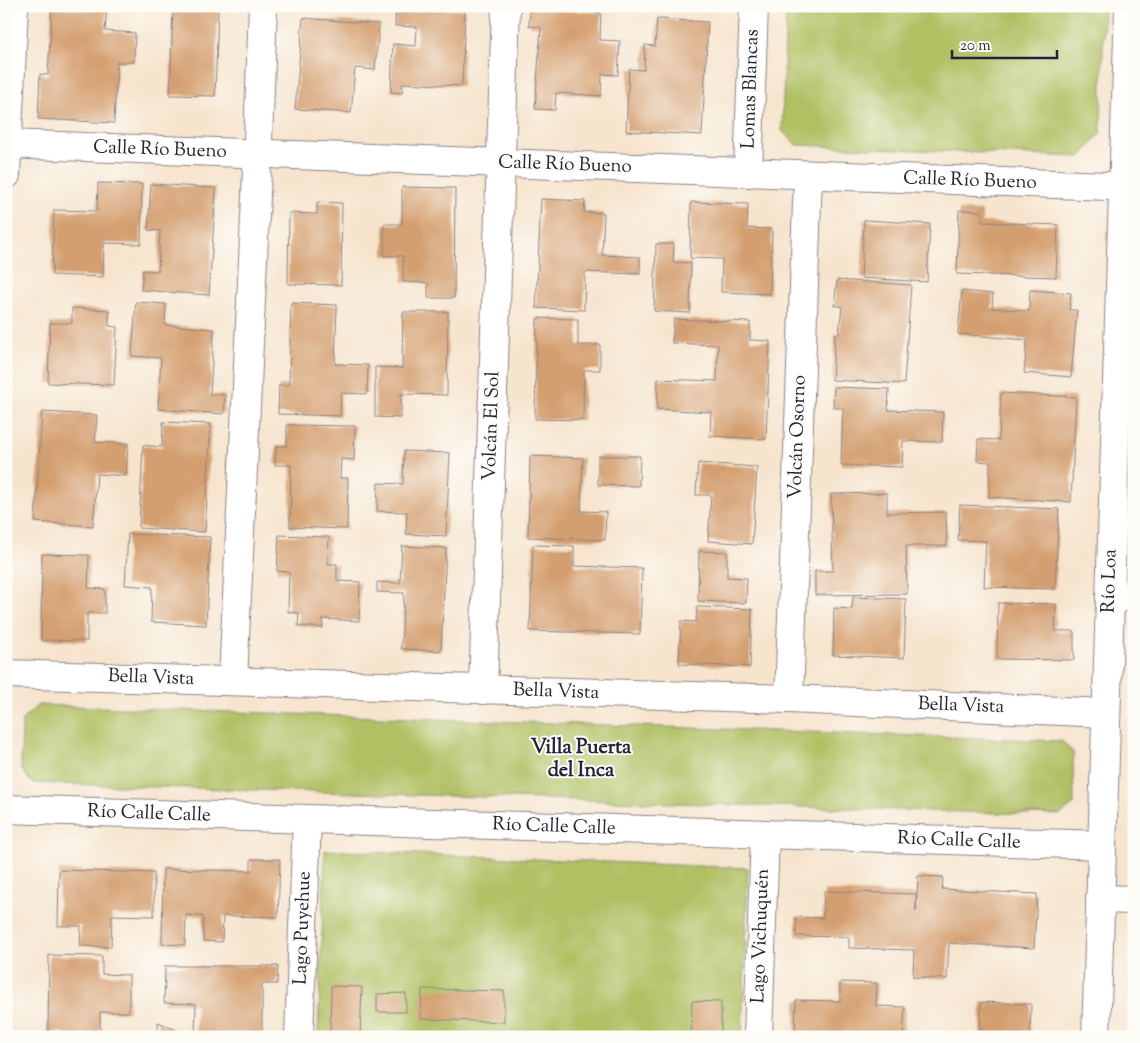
<svg xmlns="http://www.w3.org/2000/svg" width="1140" height="1043" viewBox="0 0 1140 1043" font-family="'Sorts Mill Goudy',serif">
<style>
.green{fill:#b1c063;stroke:#6a714f}
.building{fill:#d49f6f}
.lines{fill:none;stroke-linecap:round;stroke-linejoin:round}
.minor-casing{stroke:#8c8384;stroke-width:30}
.minor{stroke:#fff;stroke-width:28}
.labels{text-anchor:middle;dominant-baseline:central;stroke-width:4;stroke-linejoin:round;paint-order:stroke}
.street-label{font-size:19px;fill:#22223b;stroke:#fdfcf7}
.neighbourhood-label{font-size:20px;font-weight:bold;fill:#22223b;stroke:#fdfcf7}
</style>
<rect width="100%" height="100%" fill="#fdfcf7"/>
<filter id="ink" filterUnits="userSpaceOnUse"><feTurbulence type="fractalNoise" baseFrequency=".02" numOctaves="2"/><feDisplacementMap in="SourceGraphic" scale="10" xChannelSelector="R" yChannelSelector="G"/><feConvolveMatrix kernelMatrix="1 2 1 2 8 2 1 2 1" color-interpolation-filters="sRGB"/></filter>
<filter id="wash" filterUnits="userSpaceOnUse"><feTurbulence type="fractalNoise" baseFrequency=".0096" numOctaves="4" result="noise"/><feDisplacementMap in="SourceGraphic" scale="20" xChannelSelector="R" yChannelSelector="G"/><feGaussianBlur stdDeviation="1.12" result="paint"/><feColorMatrix in="noise" values="0 0 0 0 0 0 0 0 0 0 0 0 0 0 0 0 0 1.4 0 .05"/><feComposite in="paint" operator="in"/></filter>
<g filter="url(#wash)">
<rect width="100%" height="100%" fill="#f6e4cd"/>
<g class="green">
<path d="M786 6H1104L1101 133 1080 157 797 145 782 131Z"/>
<path d="M38 705 1062 741 1073 752 1074 804 1060 815 32 783 21 769 22 720Z"/>
<path d="M325 850 748 868 742 1037H318Z"/>
</g>
<g id="blocks">
<g class="building">
<path d="M52 6H107L105 31 135 33 134 62H117L114 123 38 119 40 74 48 75Z"/>
<path d="M702 6H728L727 9 702 8Z"/>
<path d="M173 7 218 9 215 96 170 95Z"/>
<path d="M396 7 465 10 462 86 403 83 402 93 391 92 393 44 416 46 417 27 395 26Z"/>
<path d="M530 8 601 13 600 40 620 41 618 75 602 74 601 96 556 93 555 110 535 109 541 27 529 26Z"/>
<path d="M303 18 379 24 375 70 355 68 351 113 295 109Z"/>
<path d="M657 19 708 22 702 135 626 131 629 69 644 70 645 45 655 46Z"/>
<path d="M98 183 142 184 141 244 104 243 103 277 52 275 54 210 97 211Z"/>
<path d="M151 184 216 188 209 295 141 290 143 270 158 271 160 231 148 230Z"/>
<path d="M402 187 455 188 454 298H428V283L403 282V256H384V224H402Z"/>
<path d="M541 199 585 201 584 212 604 213 602 255 640 257V274L585 272 584 310 536 308Z"/>
<path d="M317 202 342 203 341 285 288 284 289 213 317 214Z"/>
<path d="M691 202 748 204 747 228 772 229 770 294 721 292 722 259 690 258Z"/>
<path d="M959 210 982 211V222L1058 225 1056 277 957 274Z"/>
<path d="M864 220 930 224 927 282 861 278Z"/>
<path d="M656 244H674L673 262 691 263 690 313 654 311Z"/>
<path d="M837 280 911 285 904 384 832 380 835 334H839L842 306H834Z"/>
<path d="M1030 290 1071 293 1069 310H1077L1071 377 1024 373 1027 340 958 334 962 291 993 294 992 308 1029 311Z"/>
<path d="M136 302 166 304 165 325 214 329 210 394 225 395 224 414 158 409 161 358 132 356Z"/>
<path d="M291 303 337 305 335 364 368 365 367 394 341 393 340 416 278 414 279 385H289Z"/>
<path d="M72 308 109 310V326L117 327 114 385 48 383 50 323H72Z"/>
<path d="M403 312H448L447 395 401 394V418L375 417V367L402 368Z"/>
<path d="M537 318 578 319V345H600V370H584L583 420 535 419Z"/>
<path d="M674 319 750 322V340L770 341 766 439 710 436 711 412 657 409 658 379 717 381 718 345 672 343Z"/>
<path d="M834 387 889 389 888 410 943 412 942 442 903 441 902 467 841 465 843 408H833Z"/>
<path d="M1001 393 1076 397 1071 502 989 497 990 462 977 461 978 439 999 440Z"/>
<path d="M42 412 97 415 95 442 128 444 126 476 97 474 93 526 35 522Z"/>
<path d="M163 422 211 424 205 532 139 528 143 445 162 447Z"/>
<path d="M287 425 355 426 354 460 341 459 340 478H348L347 529 290 527 291 465H275L276 446H287Z"/>
<path d="M404 451 450 453 446 536 406 534 407 512 377 511 378 483 403 484Z"/>
<path d="M530 456 583 458 581 511 606 512 605 540 528 537Z"/>
<path d="M598 456H640L639 486 598 485Z"/>
<path d="M698 463 757 467 752 544 708 541 711 495H696Z"/>
<path d="M887 493V513L946 512 947 546H906L907 594 815 595V571H833L831 494Z"/>
<path d="M960 505 1059 509 1055 589 984 587 986 541 958 540Z"/>
<path d="M128 534 210 537 206 625 151 622 152 587 125 585Z"/>
<path d="M279 535 329 537 328 564H337V581L360 582 359 621 323 619V628L298 626 299 613 288 612 289 572 277 571Z"/>
<path d="M533 545 574 546V566L642 568 640 634 530 631Z"/>
<path d="M402 546 446 548 441 651 401 649 404 593 377 592V582L400 583Z"/>
<path d="M699 551 727 552V577L747 578 746 603 698 601Z"/>
<path d="M42 554 89 555 88 588 105 589V613H87V641L41 640Z"/>
<path d="M853 597 906 599 904 658 833 655 834 608 852 609Z"/>
<path d="M998 603 1056 604 1055 631H1074V660L997 659Z"/>
<path d="M697 607 752 609 750 667 679 664 681 621 696 622Z"/>
<path d="M251 859H280L278 917 223 916 222 942 203 941V916L186 915 185 945 162 944 163 869 251 871Z"/>
<path d="M59 870 154 873V916L112 915 111 947 80 946 81 926H58Z"/>
<path d="M918 876 943 877 942 889 1037 894 1034 948 949 943 947 979 913 977 914 950 849 948V937L796 936V917L823 918 824 891 916 894V911Z"/>
<path d="M49 955 102 956V974L129 975V1012H100V1037H65V1033L48 1032Z"/>
<path d="M165 966H278L277 984H262V1037H195L196 1004 164 1003Z"/>
<path d="M840 982 877 983 876 1006 905 1007 903 1037H795L796 1000 840 1001Z"/>
<path d="M331 986 362 987 360 1037H330Z"/>
<path d="M422 989 504 991V1022L421 1019Z"/>
<path d="M406 993V1012H377V994Z"/>
<path d="M692 1001 721 1002V1037H691Z"/>
<path d="M981 1002 1031 1004 1030 1037H980Z"/>
<path d="M158 1022 174 1029V1037H158Z"/>
</g>
</g>
</g>
<g filter="url(#ink)">
<use href="#blocks" fill-opacity="0" stroke="#8c8384" stroke-width="1"/>
<g class="lines">
<g class="minor-casing">
<g id="minor">
<path d="M7 144 1134 187"/>
<path d="M748 173 754 6"/>
<path d="M6 175 14 6"/>
<path d="M1110 597H1134"/>
<path d="M6 674 789 699 1106 713"/>
<path d="M233 680 256 196 263 6"/>
<path d="M483 690 506 6"/>
<path d="M789 699 808 175"/>
<path d="M6 809 1102 845"/>
<path d="M1100 899 1134 900"/>
<path d="M299 1037 307 819"/>
<path d="M758 1037 765 834"/>
<path d="M1096 1037 1129 6"/>
</g>
</g>
<use href="#minor" class="minor"/>
</g>
</g>
<g class="labels">
<g class="street-label">
<text transform="translate(751 89) rotate(-88)">Lomas Blancas</text>
<text transform="translate(160 150) rotate(2)">Calle Río Bueno</text>
<text transform="translate(565 165) rotate(2)">Calle Río Bueno</text>
<text transform="translate(970 181) rotate(2)">Calle Río Bueno</text>
<text transform="translate(492 426) rotate(-88)">Volcán El Sol</text>
<text transform="translate(798 437) rotate(-88)">Volcán Osorno</text>
<text transform="translate(1110 581) rotate(-88)">Río Loa</text>
<text transform="translate(151 678) rotate(2)">Bella Vista</text>
<text transform="translate(556 692) rotate(2)">Bella Vista</text>
<text transform="translate(961 706) rotate(2)">Bella Vista</text>
<text transform="translate(149 814) rotate(2)">Río Calle Calle</text>
<text transform="translate(554 827) rotate(2)">Río Calle Calle</text>
<text transform="translate(959 841) rotate(2)">Río Calle Calle</text>
<text transform="translate(303 928) rotate(-88)">Lago Puyehue</text>
<text transform="translate(761 936) rotate(-88)">Lago Vichuquén</text>
</g>
<g class="neighbourhood-label">
<text x="581" y="748">Villa Puerta<tspan x="581" dy="23">del Inca</tspan></text>
</g>
</g>
<rect width="1140" height="1043" fill="none" stroke="#fdfcf7" stroke-width="25"/>
<path d="M952 50v8h105v-8" fill="none" stroke="#22223b" stroke-width="2.5"/>
<text x="960" y="50" font-size="15" fill="#22223b" stroke="#fdfcf7" stroke-width="4" paint-order="stroke">20 m</text>
</svg>
